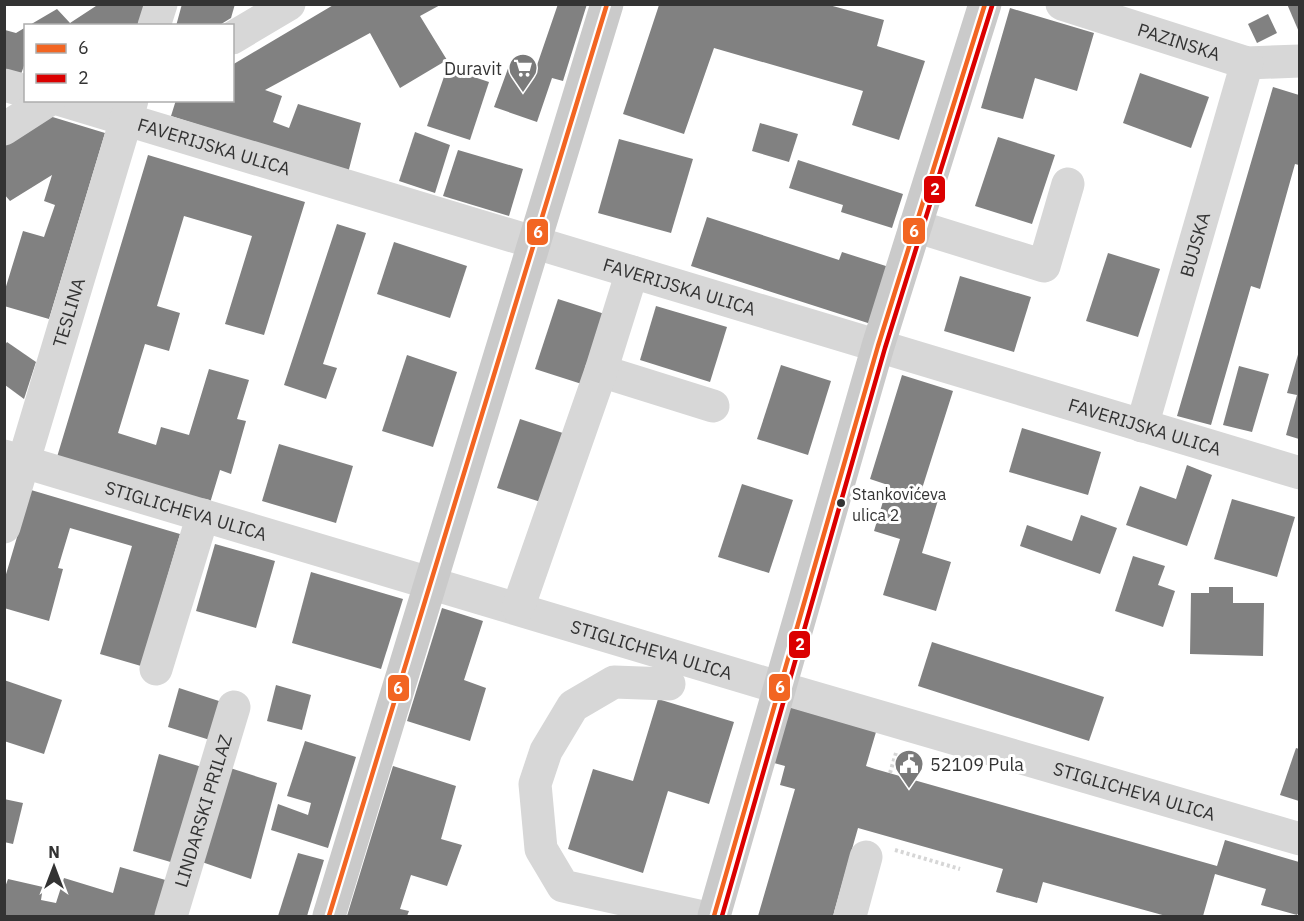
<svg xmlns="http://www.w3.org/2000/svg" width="1304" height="921" viewBox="0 0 1304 921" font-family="'IBM Plex Sans',sans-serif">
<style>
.building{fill:#818181}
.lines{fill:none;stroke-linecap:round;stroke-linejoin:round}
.path{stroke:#d6d6d6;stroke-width:4;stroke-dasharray:3 3;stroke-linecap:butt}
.minor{stroke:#d7d7d7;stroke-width:33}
.major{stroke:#cacaca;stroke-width:33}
.bus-1-casing{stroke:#fff;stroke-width:9}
.bus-2-casing{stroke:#fff;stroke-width:9}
.bus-1{stroke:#f26522;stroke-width:4.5}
.bus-2{stroke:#db0000;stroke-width:4.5}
.bus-dot{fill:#333;stroke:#fff;stroke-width:2}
.labels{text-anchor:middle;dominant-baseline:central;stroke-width:6;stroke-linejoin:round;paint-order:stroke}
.bus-label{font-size:16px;fill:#333;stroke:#fff;text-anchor:start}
.street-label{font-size:18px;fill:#333;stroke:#fff}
.poi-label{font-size:18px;fill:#333;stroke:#fff;text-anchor:end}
.line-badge{stroke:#fff;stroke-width:2}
.badge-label{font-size:16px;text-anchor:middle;font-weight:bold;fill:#fff}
</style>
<rect width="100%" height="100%" fill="#fff"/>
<g class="building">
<path d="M99 4H146L139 26H28L57 9 70 23Z"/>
<path d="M182 4H235L231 18 218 26H176Z"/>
<path d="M335 4H442L420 16 447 60 400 88 370 33 265 90 282 96 273 122 289 128 298 104 361 123 348 173 171 116 176 100H232V65Z"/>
<path d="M558 4H587L563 81 552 78 537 122 494 107 510 63 535 71Z"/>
<path d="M1287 4H1299V32Z"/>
<path d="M659 5H829L884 20 877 46 925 61 899 140 852 125 863 91 714 48 684 134 623 114Z"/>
<path d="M1010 8 1094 33 1077 91 1035 78 1023 119 981 108Z"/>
<path d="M1268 14 1277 33 1257 43 1248 24Z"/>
<path d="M26 27V60L20 77 5 73V30L16 33Z"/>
<path d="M447 68 489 82 470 140 427 126Z"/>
<path d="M1140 73 1209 97 1191 148 1123 123Z"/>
<path d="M1273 87 1299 95V165L1295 164 1260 289 1251 286 1211 425 1177 416Z"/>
<path d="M46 115 105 133 49 319 4 306V293L23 231 44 237 55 205 44 201 52 175 10 201 4 194V143Z"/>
<path d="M760 123 798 134 789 162 752 151Z"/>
<path d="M415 132 450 145 435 193 399 181Z"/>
<path d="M998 137 1055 155 1032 224 975 206Z"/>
<path d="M619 139 693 159 671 233 598 213Z"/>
<path d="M458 150 523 169 509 216 443 196Z"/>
<path d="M148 155 305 202 264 335 225 324 252 236 184 216 157 306 180 313 169 351 145 344 118 433 156 445 161 427 189 435 209 369 249 380 237 419 246 421 231 474 220 470 210 503 57 457Z"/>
<path d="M798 160 903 194 892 228 841 212 843 205 789 188Z"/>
<path d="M707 217 839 260 842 252 889 267 871 324 691 266Z"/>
<path d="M337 224 366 233 323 364 337 368 326 399 284 385Z"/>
<path d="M394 242 467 266 450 318 377 294Z"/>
<path d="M1108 253 1160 269 1138 337 1086 321Z"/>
<path d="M960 276 1031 297 1014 352 944 331Z"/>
<path d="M558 299 611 316 588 386 535 369Z"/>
<path d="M656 306 727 327 710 382 640 360Z"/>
<path d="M7 342 36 362 24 399 5 385V345Z"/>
<path d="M1299 351V439L1286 435 1297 395 1287 393Z"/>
<path d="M407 355 457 372 433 447 382 431Z"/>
<path d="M781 365 831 381 808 455 757 439Z"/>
<path d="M1239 366 1269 374 1252 432 1223 425Z"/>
<path d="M902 375 953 391 920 495 938 500 922 553 951 562 936 611 883 595 900 539 874 531 888 485 870 479Z"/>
<path d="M520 419 572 436 550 505 497 488Z"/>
<path d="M1022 428 1101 452 1088 495 1009 472Z"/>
<path d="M279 444 353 466 336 523 262 501Z"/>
<path d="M1187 465 1212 475 1187 546 1126 525 1140 486 1176 499Z"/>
<path d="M742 484 793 500 769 573 718 557Z"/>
<path d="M31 490 180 534 141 666 100 654 132 546 70 528 58 568 63 569 49 621 4 608V581Z"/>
<path d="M1232 499 1295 517 1277 577 1214 559Z"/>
<path d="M1081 515 1117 528 1100 574 1020 546 1027 525 1072 541Z"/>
<path d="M215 544 275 561 256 628 196 611Z"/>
<path d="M1133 556 1165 566 1158 585 1175 591 1163 627 1115 611Z"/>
<path d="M311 572 403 599 381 669 292 643Z"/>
<path d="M1209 587H1233V603H1264L1263 656 1190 654 1191 593H1209Z"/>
<path d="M442 608 483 621 464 680 486 688 470 741 407 721Z"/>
<path d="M932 642 1104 697 1089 741 918 686Z"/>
<path d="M4 680 62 700 44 754 4 741Z"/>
<path d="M276 685 311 695 302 730 267 721Z"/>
<path d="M179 688 222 702 210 740 168 727Z"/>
<path d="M658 699 734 722 709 804 668 791 643 873 568 849 593 769 633 781Z"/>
<path d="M790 707 876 732 866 766 875 769 1217 866 1225 840 1299 862V912L1297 915 1261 905 1266 889 1215 874 1203 916H1166L1043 882 1037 903 996 892 1003 869 858 828 833 916H758L795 789 780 785 785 766 774 763Z"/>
<path d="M305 741 356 757 328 848 271 830 278 804 308 815 311 803 287 796Z"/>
<path d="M1296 748 1299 749V801L1280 795Z"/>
<path d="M159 754 202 767 174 863 133 851Z"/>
<path d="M393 766 456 786 441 839 462 845 447 886 411 875 400 909 409 911 407 916H347Z"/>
<path d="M227 767 277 783 251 879 199 861Z"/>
<path d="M4 799 23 803 13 844 4 842Z"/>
<path d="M298 853 324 860 307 916H278Z"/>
<path d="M120 867 169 881 158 916H4V890L8 879 43 887 41 900 56 903 64 878 113 893Z"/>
</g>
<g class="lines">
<g class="path">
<path d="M890 773 896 753"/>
<path d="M895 850 960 869"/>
</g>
<g class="minor">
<path id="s1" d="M1062 4 1247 63 1300 61"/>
<path d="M154 26 161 4"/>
<path d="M232 38 289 4"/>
<path d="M4 85 26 91"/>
<path id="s2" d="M61 100 1300 473"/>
<path d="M4 129 49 100"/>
<path d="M915 226 1044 266 1068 184"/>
<path d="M601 371 713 406"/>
<path id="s3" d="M1142 426 1247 63"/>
<path id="s4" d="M4 456 781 688 1300 839"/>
<path id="s5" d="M4 527 132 100"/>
<path d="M518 608 601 371 632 272"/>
<path d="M156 669 203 515"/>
<path d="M669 684 614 682 573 706 546 751 535 784 541 849 563 886 699 916"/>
<path id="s6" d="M171 916 234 707"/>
<path d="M850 916 866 857"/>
</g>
<g class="major">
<path d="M329 916 607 4"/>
<path d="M714 916 878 346 985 4"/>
</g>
<g class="bus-1-casing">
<g id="bus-1">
<path d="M329 916 607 4"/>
<path d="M714 916 878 346 985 4"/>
</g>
</g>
<g class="bus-2-casing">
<path id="bus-2" d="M722 916 885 348 992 6"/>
</g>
<use href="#bus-1" class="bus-1"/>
<use href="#bus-2" class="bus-2"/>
</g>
<defs>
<g id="supermarket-pin" transform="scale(1.5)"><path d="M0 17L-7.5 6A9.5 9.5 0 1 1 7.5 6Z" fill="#7a7a7a" stroke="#fff"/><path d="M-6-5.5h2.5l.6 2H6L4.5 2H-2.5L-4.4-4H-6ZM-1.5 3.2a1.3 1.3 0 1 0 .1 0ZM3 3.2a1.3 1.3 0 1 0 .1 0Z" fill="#fff"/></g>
<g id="civic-pin" transform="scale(1.5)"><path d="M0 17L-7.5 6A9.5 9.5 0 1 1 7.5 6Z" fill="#7a7a7a" stroke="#fff"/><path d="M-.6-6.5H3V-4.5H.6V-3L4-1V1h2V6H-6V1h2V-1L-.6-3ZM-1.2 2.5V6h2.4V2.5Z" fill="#fff"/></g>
</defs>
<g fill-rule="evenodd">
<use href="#supermarket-pin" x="523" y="68"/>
<use href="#civic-pin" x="909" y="764"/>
</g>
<circle class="bus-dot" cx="841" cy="503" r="5"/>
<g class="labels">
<g class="bus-label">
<text x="852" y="494">Stankovićeva<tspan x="852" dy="21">ulica 2</tspan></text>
</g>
<g class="street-label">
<text stroke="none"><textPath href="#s1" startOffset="123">PAZINSKA</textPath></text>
<text stroke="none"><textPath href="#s2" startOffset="160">FAVERIJSKA ULICA</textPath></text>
<text stroke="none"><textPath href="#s3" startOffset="189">BUJSKA</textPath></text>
<text stroke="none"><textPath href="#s2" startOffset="646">FAVERIJSKA ULICA</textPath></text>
<text stroke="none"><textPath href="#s5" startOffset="224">TESLINA</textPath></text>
<text stroke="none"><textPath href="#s2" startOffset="1132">FAVERIJSKA ULICA</textPath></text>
<text stroke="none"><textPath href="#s4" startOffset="190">STIGLICHEVA ULICA</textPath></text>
<text stroke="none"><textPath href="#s4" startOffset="676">STIGLICHEVA ULICA</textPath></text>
<text stroke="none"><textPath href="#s4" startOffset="1179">STIGLICHEVA ULICA</textPath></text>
<text stroke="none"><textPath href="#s6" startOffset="110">LINDARSKI PRILAZ</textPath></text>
</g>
<g class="poi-label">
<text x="502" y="68">Duravit</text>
<text x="930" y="764" text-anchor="start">52109 Pula</text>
</g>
</g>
<g class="line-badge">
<rect x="923" y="175" width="23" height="29" rx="6" fill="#db0000"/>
<rect x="902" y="217" width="24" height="28" rx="6" fill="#f26522"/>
<rect x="526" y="218" width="23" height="28" rx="6" fill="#f26522"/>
<rect x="788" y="630" width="23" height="29" rx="6" fill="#db0000"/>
<rect x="768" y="673" width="23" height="29" rx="6" fill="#f26522"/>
<rect x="387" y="674" width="23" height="28" rx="6" fill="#f26522"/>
</g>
<g class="badge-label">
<text x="935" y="195">2</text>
<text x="914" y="237">6</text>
<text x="538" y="238">6</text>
<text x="800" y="650">2</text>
<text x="780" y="693">6</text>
<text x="398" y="694">6</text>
</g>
<rect width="1304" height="921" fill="none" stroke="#333333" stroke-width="12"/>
<rect x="24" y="24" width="210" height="78" fill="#ffffff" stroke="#adadad" stroke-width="1.5"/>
<rect x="36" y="44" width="30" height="9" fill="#f26522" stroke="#adadad" stroke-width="1.5"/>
<text x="78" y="54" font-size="18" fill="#333333">6</text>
<rect x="36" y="74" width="30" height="9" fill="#db0000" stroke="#adadad" stroke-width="1.5"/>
<text x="78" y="84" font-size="18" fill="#333333">2</text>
<g transform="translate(54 867)" stroke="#ffffff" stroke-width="4.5" paint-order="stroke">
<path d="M0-4.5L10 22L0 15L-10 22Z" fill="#333333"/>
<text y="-9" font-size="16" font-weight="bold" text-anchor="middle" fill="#333333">N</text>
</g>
</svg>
